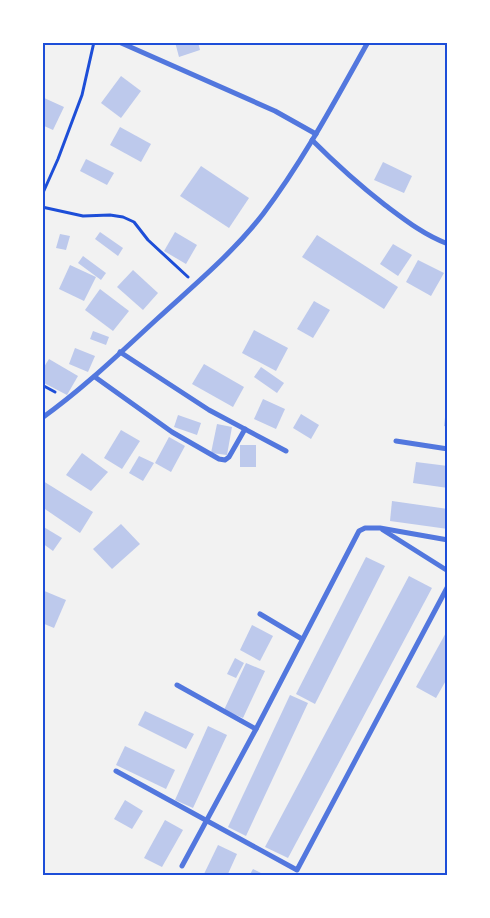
<svg xmlns="http://www.w3.org/2000/svg" width="490" height="918" viewBox="0 0 490 918" font-family="'Nunito Sans',sans-serif">
<style>
.building{fill:#bdc9ec}
.lines{fill:none;stroke-linecap:round;stroke-linejoin:round}
.path{stroke:#1d4ed8;stroke-width:3}
.minor{stroke:#5277de;stroke-width:5}
.neatline{fill:none;stroke:#1d4ed8;stroke-width:2}
</style>
<rect width="100%" height="100%" fill="#f2f2f2"/>
<g class="building">
<path d="M175 42H198L200 50 179 57Z"/>
<path d="M121 76 141 91 121 118 101 103Z"/>
<path d="M42 97 64 107 53 130 42 125Z"/>
<path d="M120 127 151 144 141 162 110 145Z"/>
<path d="M86 159 114 173 107 185 80 171Z"/>
<path d="M383 162 412 176 404 193 374 180Z"/>
<path d="M201 166 249 198 229 228 180 196Z"/>
<path d="M100 232 123 248 118 256 95 239Z"/>
<path d="M175 232 197 245 186 264 164 251Z"/>
<path d="M60 234 70 236 66 250 56 248Z"/>
<path d="M317 235 398 287 384 309 302 257Z"/>
<path d="M393 244 412 255 398 276 380 264Z"/>
<path d="M83 256 106 273 101 280 78 263Z"/>
<path d="M418 260 444 273 431 296 406 282Z"/>
<path d="M70 265 96 277 84 301 59 289Z"/>
<path d="M133 270 158 293 143 310 117 287Z"/>
<path d="M100 289 129 311 113 331 85 310Z"/>
<path d="M314 301 330 310 313 338 297 329Z"/>
<path d="M254 330 288 348 276 371 242 353Z"/>
<path d="M93 331 109 337 106 345 90 339Z"/>
<path d="M75 348 95 356 88 372 69 364Z"/>
<path d="M49 359 78 376 67 395 42 382V370Z"/>
<path d="M204 364 244 387 233 407 192 384Z"/>
<path d="M261 367 284 383 277 393 254 377Z"/>
<path d="M263 399 285 409 276 429 254 419Z"/>
<path d="M446 409H448V427L444 426Z"/>
<path d="M301 414 319 425 311 439 293 428Z"/>
<path d="M178 415 201 423 197 435 174 427Z"/>
<path d="M217 424 232 427 227 455 211 453Z"/>
<path d="M121 430 140 441 122 469 104 458Z"/>
<path d="M169 437 185 446 171 472 155 463Z"/>
<rect x="240" y="445" width="16" height="22"/>
<path d="M82 453 108 472 91 491 66 475Z"/>
<path d="M139 456 154 463 143 481 129 473Z"/>
<path d="M416 462 448 466V488L413 483Z"/>
<path d="M43 481 93 512 80 533 42 507Z"/>
<path d="M392 501 448 509V529L390 521Z"/>
<path d="M121 524 140 544 112 569 93 549Z"/>
<path d="M42 526 62 538 53 551 42 543Z"/>
<path d="M366 557 385 566 315 704 296 694Z"/>
<path d="M409 576 432 588 288 858 265 847Z"/>
<path d="M42 590 66 600 54 628 42 623Z"/>
<path d="M252 625 273 636 260 661 240 650Z"/>
<path d="M448 629V677L436 698 416 687Z"/>
<path d="M235 658 244 663 236 678 227 674Z"/>
<path d="M246 663 265 671 243 718 224 710Z"/>
<path d="M290 695 308 703 246 836 228 827Z"/>
<path d="M145 711 194 734 186 749 138 725Z"/>
<path d="M208 726 227 735 193 808 175 800Z"/>
<path d="M125 746 175 770 166 789 116 765Z"/>
<path d="M125 800 143 811 132 829 114 819Z"/>
<path d="M165 820 183 830 162 867 144 858Z"/>
<path d="M218 845 237 854 227 876H203Z"/>
<path d="M253 869 267 876H249Z"/>
</g>
<g class="lines">
<g class="path">
<path d="M42 195 58 159 82 95 94 42"/>
<path d="M42 207 83 216 110 215 123 217 134 222 148 240 188 277"/>
<path d="M42 385 55 392"/>
</g>
<g class="minor">
<path d="M119 42 275 111 316 134"/>
<path d="M312 140C336 164 358 184 385 205 405 220 424 235 448 244"/>
<path d="M120 352 209 410 286 451"/>
<path d="M95 377 172 432 219 459 225 460 229 457 245 429"/>
<path d="M42 418C84 388 120 353 157 319 194 285 232 254 263 214 303 161 335 101 368 42"/>
<path d="M396 441 448 449"/>
<path d="M383 530 448 571"/>
<path d="M260 614 302 639"/>
<path d="M177 685 256 729"/>
<path d="M116 771 297 870 448 586"/>
<path d="M182 866 256 729 359 531 365 528H380L448 540"/>
</g>
</g>
<rect width="490" height="918" fill="none" stroke="#ffffff" stroke-width="88"/>
<rect x="44" y="44" width="402" height="830" class="neatline"/>
</svg>
